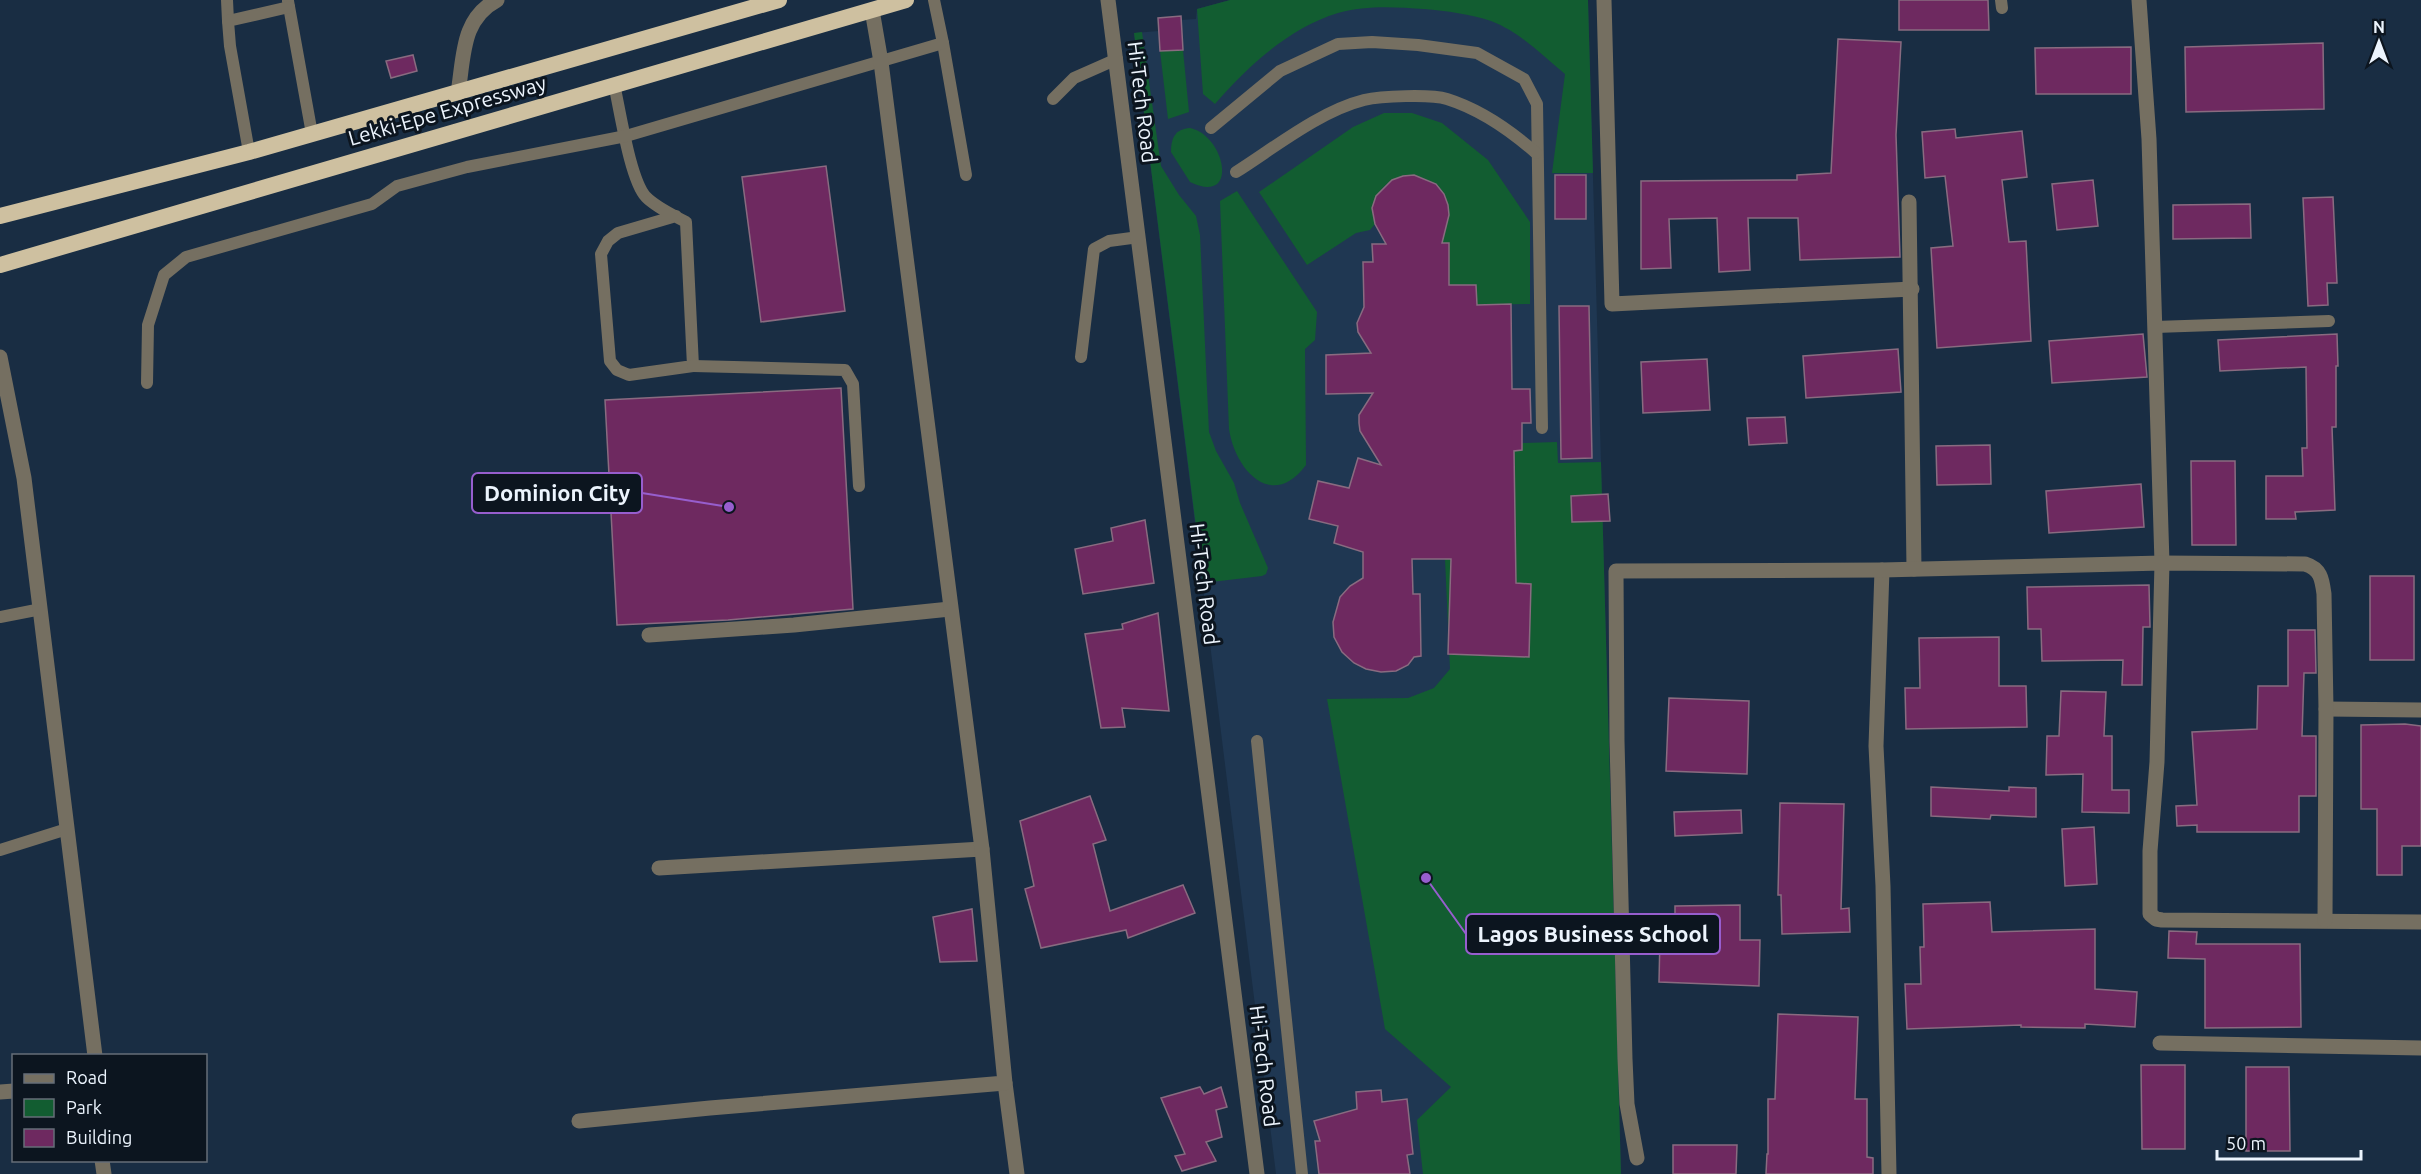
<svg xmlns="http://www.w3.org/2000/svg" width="2421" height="1174" viewBox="0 0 2421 1174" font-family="Ubuntu,sans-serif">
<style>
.built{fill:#1f3752}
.green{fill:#125d31}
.building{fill:#6e2960;stroke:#896b80;stroke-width:1.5}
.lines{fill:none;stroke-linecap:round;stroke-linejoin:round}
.service{stroke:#756f61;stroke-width:12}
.minor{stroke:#756f61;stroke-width:15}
.trunk{stroke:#cec0a0;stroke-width:16}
.labels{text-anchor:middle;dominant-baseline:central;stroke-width:6;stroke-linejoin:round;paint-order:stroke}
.street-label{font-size:21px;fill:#ecf4fd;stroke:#0c151f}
.leader{fill:none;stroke:#975ece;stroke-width:2}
.callout-dot{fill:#975ece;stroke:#0c151f;stroke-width:2}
.callout{fill:#0c151f;stroke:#975ece;stroke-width:2}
.callout-label{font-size:22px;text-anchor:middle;font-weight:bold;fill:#ecf4fd}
</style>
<rect width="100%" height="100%" fill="#192d43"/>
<path class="built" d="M1230 0H1588L1621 1174H1276L1134 33 1159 31 1181 16V20L1196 19 1197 9Z"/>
<g class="green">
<path d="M1230 0H1588L1593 173H1552L1565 74C1542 55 1520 32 1491 21 1470 14 1447 11 1424 9 1396 7 1366 5 1338 13 1289 28 1248 66 1215 104L1203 94 1197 9Z"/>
<path d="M1142 32 1161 166 1179 195 1196 216 1200 235 1209 432 1216 451 1234 483 1240 503 1268 568 1266 574 1262 576 1203 583 1134 33Z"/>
<path d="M1183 50 1189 112 1168 119 1160 51Z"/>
<path d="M1384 113H1412L1442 123 1488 160 1530 222V304L1477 305 1476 285H1449V243H1442L1436 184C1401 165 1369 183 1375 224L1370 230 1356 233 1307 265 1259 192 1353 127Z"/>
<path d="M1190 128C1225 135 1240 206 1190 182L1171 152C1171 138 1175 129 1190 128Z"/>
<path d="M1237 191 1317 312 1315 340 1305 349 1306 465C1272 511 1235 470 1229 429L1220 201Z"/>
<path d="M1557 442 1558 463 1601 462 1621 1174H1423L1417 1120 1451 1087 1385 1029 1327 699 1408 698 1434 688 1450 669 1445 559 1514 451 1522 450V443Z"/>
</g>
<g class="building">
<path d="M1899 0H1988L1989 30H1899Z"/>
<path d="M1181 16 1183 50 1160 51 1158 18Z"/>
<path d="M1838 39 1901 42 1896 135 1900 257 1800 260 1798 218H1748L1750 270 1719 272 1717 218 1669 219 1671 268 1641 269V181L1797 180V175L1831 173Z"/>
<path d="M2323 43 2324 109 2186 112 2185 47Z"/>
<path d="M2131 47V94H2036L2035 48Z"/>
<path d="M413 55 417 71 391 78 386 61Z"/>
<path d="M1955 129 1956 138 2022 131 2027 177 2002 180 2009 242 2026 241 2031 341 1937 348 1931 248 1953 246 1945 176 1925 178 1922 132Z"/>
<path d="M826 166 845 311 761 322 742 177Z"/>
<path d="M1414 175 1436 184 1444 194 1448 205 1449 215 1442 243H1449V285H1476L1477 305 1511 304 1512 389H1530L1531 423H1522V450L1514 451 1516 583 1531 584 1529 657 1448 654 1451 559H1412L1413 594H1420L1421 656 1414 657 1408 665 1396 671 1381 672 1366 669 1354 663 1342 652 1334 637 1333 622 1340 597 1350 586 1363 578V552L1334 543 1338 526 1309 519 1318 481 1349 488 1358 458 1381 465 1360 431 1359 423V415L1373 393 1326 394V355L1371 353 1358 332 1357 323 1364 307 1363 262H1373L1372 244H1386L1375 224 1372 208 1376 196 1392 180 1403 176Z"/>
<rect x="1555" y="175" width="31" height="44"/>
<path d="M2093 180 2098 226 2057 230 2052 184Z"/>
<path d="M2333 197 2337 283H2327L2328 305 2308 306 2303 198Z"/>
<path d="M2250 204 2251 238 2173 239V205Z"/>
<path d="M1559 306H1589L1592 458 1561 459Z"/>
<path d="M2143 334 2147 377 2052 383 2049 341Z"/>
<path d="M2337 334 2338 366H2336V427H2332L2335 510 2295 512 2296 519H2266V476H2303L2302 448H2307L2306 367 2220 371 2218 340Z"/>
<path d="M1898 349 1901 392 1806 398 1803 356Z"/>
<path d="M1707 359 1710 410 1643 413 1641 362Z"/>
<path d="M841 388 853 609 728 620 617 625 605 400Z"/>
<path d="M1785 417 1787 443 1749 445 1747 418Z"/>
<path d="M1990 445 1991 484 1937 485 1936 446Z"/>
<path d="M2191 461H2235L2236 545H2192Z"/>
<path d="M2141 484 2144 527 2049 533 2046 491Z"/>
<path d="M1608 494 1610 521 1572 522 1571 496Z"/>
<path d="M1145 520 1154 583 1083 594 1075 549 1113 541 1111 528Z"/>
<rect x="2370" y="576" width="44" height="84"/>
<path d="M2149 585 2150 627H2143L2142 685H2122L2123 660 2042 661 2041 629H2028L2027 587Z"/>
<path d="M1158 613 1169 711 1122 708 1125 727 1101 728 1085 634 1123 629 1122 624Z"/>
<path d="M2288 630H2315L2316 673H2304L2302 736H2316V796H2299V832H2197V825L2177 826 2176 806 2197 805 2192 732 2257 729 2258 686H2288Z"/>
<path d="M1999 637V686H2026L2027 727 1906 729 1905 688H1920L1919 638Z"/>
<path d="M2061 691 2106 692 2104 736H2112V790H2129V813L2082 812 2083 774 2046 775 2047 736H2059Z"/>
<path d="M1669 698 1749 701 1747 774 1666 771Z"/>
<path d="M2405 724 2421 726V846H2402V875H2377V809H2361V725Z"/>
<path d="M1931 787 2009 791V787L2036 788V817L1991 815 1990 819 1931 816Z"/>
<path d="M1090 796 1106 840 1093 844 1110 911 1183 885 1195 913 1128 938 1126 930 1041 948 1025 889 1034 886 1020 821Z"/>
<path d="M1780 803 1844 804 1841 909 1849 908 1850 932 1782 934 1781 895H1778Z"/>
<path d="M1741 810 1742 833 1675 836 1674 812Z"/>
<path d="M2094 827 2097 884 2065 886 2062 829Z"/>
<path d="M1990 902 1992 932 2095 929V989L2137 992 2135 1027 2085 1024V1028L2021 1027V1025L1907 1029 1905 984H1921L1920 947H1924L1923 904Z"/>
<path d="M1740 905V940H1760L1759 986 1659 982 1660 937H1675V906Z"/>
<path d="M972 909 977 961 940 962 933 917Z"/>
<path d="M2169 931 2197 932 2196 944H2300L2301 1027 2205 1028V959L2168 958Z"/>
<path d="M1778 1014 1858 1017 1855 1099H1867V1157L1873 1158V1174H1766L1767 1154H1768V1099H1775Z"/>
<path d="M2141 1065H2185V1149H2142Z"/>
<path d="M2246 1067H2289L2290 1151H2246Z"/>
<path d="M1200 1087 1204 1094 1221 1087 1227 1107 1216 1110 1222 1137 1206 1142 1216 1161 1182 1171 1175 1156 1185 1154 1161 1098Z"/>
<path d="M1381 1090 1382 1102 1407 1099 1413 1154 1407 1155 1410 1174H1319L1315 1141H1320L1314 1121 1357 1109 1356 1092Z"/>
<path d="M1673 1145H1737L1736 1174H1673Z"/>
</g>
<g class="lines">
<g class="service">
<path d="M227 0 228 21"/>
<path d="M2001 0 2002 8"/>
<path d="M288 1 312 134"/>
<path d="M943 43 966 175"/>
<path d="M614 84C620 110 630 180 646 197 657 208 673 215 686 222L693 366 629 375 617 370 610 361 601 254 608 241 618 233 676 216"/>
<path d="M1053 99 1074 78 1117 59"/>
<path d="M1211 128 1280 71 1338 44 1372 42 1418 45 1477 53 1524 79 1537 104 1542 428"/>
<path d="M249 152 230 46 228 21 289 7"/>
<path d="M1236 172C1274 148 1320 111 1364 100 1381 96 1431 94 1447 99 1479 109 1511 131 1536 153"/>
<path d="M2155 327 2329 321"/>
<path d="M1081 357 1094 249 1109 241 1139 237"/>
<path d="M693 366 845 370 853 384 859 486"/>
<path d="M147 383 148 325 164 275 186 257 372 204 397 186 467 167 626 136 943 43 934 0"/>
<path d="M0 617 41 609"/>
<path d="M1257 741 1302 1174"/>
<path d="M0 850 67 829"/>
</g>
<g class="minor">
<path d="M1108 0 1257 1174"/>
<path d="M1604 0 1612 304 1912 289"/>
<path d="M2139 0 2149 139 2162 563 2157 762 2150 851V914L2156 919 2162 920 2421 922"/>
<path d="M458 93C464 57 461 19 497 0"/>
<path d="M1909 202 1914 569"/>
<path d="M0 357 24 478 95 1056"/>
<path d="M1882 570 1876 746 1883 886 1889 1174"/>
<path d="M649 635 794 625 950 609"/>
<path d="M2326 709 2421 710"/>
<path d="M659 868 982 849"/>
<path d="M2160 1043 2421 1048"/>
<path d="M1005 1083 1017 1174"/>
<path d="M0 1092 14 1091"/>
<path d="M579 1121 710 1108 1005 1083 982 849 881 62 872 10"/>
<path d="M1637 1158 1627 1104 1625 1059 1617 741 1616 571 1882 570 2162 563 2305 564C2321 569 2322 579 2324 594L2326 709 2325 920"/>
<path d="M102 1160 104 1174"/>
</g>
<g class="trunk">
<path d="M0 216 249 152 779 0"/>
<path d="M0 265 906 0"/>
</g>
</g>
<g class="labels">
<g class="street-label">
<text transform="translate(1143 102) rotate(83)">Hi-Tech Road</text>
<text transform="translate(447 110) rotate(-16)">Lekki-Epe Expressway</text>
<text transform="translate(1205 584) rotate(83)">Hi-Tech Road</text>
<text transform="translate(1265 1066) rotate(83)">Hi-Tech Road</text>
</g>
</g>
<path class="leader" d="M729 507L642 493M1426 878L1466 934"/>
<g class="callout-dot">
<circle cx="729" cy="507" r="6"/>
<circle cx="1426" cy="878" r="6"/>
</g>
<g class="callout">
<rect x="472" y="473" width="170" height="40" rx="6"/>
<rect x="1466" y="914" width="254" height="40" rx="6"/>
</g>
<g class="callout-label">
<text x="557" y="501">Dominion City</text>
<text x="1593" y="942">Lagos Business School</text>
</g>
<rect x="12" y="1054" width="195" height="108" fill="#0c151f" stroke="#666e78" stroke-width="1.5"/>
<rect x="24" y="1074" width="30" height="9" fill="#756f61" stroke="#666e78" stroke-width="1.5"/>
<text x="66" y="1084" font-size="18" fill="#ecf4fd">Road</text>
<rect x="24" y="1099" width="30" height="18" fill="#125d31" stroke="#666e78" stroke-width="1.5"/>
<text x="66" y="1114" font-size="18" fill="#ecf4fd">Park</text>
<rect x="24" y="1129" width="30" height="18" fill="#6e2960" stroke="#666e78" stroke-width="1.5"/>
<text x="66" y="1144" font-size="18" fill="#ecf4fd">Building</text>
<g transform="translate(2379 42)" stroke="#0c151f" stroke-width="4.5" paint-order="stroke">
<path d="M0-4.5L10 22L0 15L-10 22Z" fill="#ecf4fd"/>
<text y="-9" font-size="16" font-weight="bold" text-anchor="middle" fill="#ecf4fd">N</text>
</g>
<path d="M2217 1150v9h144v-9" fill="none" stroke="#ecf4fd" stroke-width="3"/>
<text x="2226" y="1150" font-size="18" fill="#ecf4fd" stroke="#0c151f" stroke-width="4.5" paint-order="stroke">50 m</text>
</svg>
